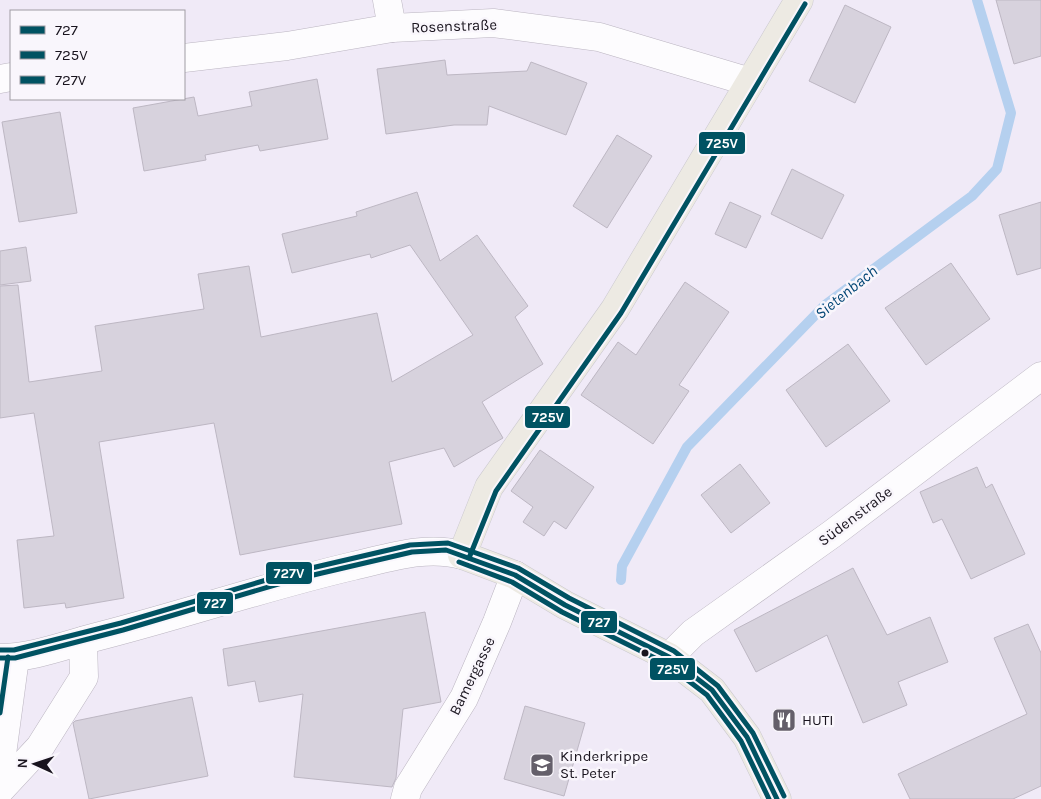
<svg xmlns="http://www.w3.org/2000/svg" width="1041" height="799" viewBox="0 0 1041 799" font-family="Karla,sans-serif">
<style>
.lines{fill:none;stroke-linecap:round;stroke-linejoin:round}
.stream{stroke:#b5d0ef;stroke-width:10}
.building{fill:#d7d2dd;stroke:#bdb7c3}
.minor-casing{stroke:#bbb5c1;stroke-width:29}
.major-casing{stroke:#cbc9cf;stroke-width:29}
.minor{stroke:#fdfcfe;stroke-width:28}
.major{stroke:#edeae3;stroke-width:28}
.bus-1-casing{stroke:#f9f6fc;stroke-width:9}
.bus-2-casing{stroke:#f9f6fc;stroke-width:9}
.bus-3-casing{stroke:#f9f6fc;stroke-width:9}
.bus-1{stroke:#005262;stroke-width:5}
.bus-2{stroke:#005262;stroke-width:5}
.bus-3{stroke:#005262;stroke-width:5}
.bus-dot{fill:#19141e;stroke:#f9f6fc;stroke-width:2}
.labels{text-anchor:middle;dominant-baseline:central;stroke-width:5;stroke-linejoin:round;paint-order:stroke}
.street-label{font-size:15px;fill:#19141e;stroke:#f9f6fc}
.poi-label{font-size:15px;fill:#19141e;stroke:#f9f6fc;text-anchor:start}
.water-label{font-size:16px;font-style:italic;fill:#024675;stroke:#f9f6fc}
.line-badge{stroke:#f9f6fc;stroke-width:2}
.badge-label{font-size:14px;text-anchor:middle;font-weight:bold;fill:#fff}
</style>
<rect width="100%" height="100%" fill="#f0eaf7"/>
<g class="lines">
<path class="stream" d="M621 580 622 566 687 447 825 305 972 196 997 169 1011 113 977 0"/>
</g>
<g class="building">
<path d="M996 0H1041V56L1014 64Z"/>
<path d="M845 5 891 27 855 103 809 81Z"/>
<path d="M445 60 447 75 527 71 531 62 587 83 566 135 489 106 487 125H454L386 134 377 69Z"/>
<path d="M317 79 328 139 260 151 258 145 205 155 206 160 144 171 133 108 194 97 198 116 252 106 249 92Z"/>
<path d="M60 112 77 213 19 222 2 122Z"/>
<path d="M617 135 652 156 607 228 573 206Z"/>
<path d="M792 169 844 195 822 239 771 214Z"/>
<path d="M417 192 440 261 477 235 528 306 515 317 543 364 482 402 503 438 454 467 444 448 389 462 402 524 240 555 214 423 99 442 124 598 66 608 65 603 24 608 17 540 54 536 34 413 0 418V286L18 285 29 382 102 371 95 326 204 309 198 274 249 266 261 337 377 313 392 382 473 335 410 245 371 258 370 254 292 273 282 234 357 216 356 212Z"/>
<path d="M730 202 761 216 746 248 715 234Z"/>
<path d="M1041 202V268L1017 275 999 215Z"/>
<path d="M26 247 31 281 0 285V251Z"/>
<path d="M951 263 990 319 926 365 885 308Z"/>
<path d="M685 282 729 312 679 385 689 391 653 444 581 395 618 342 636 355Z"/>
<path d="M848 344 890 401 826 447 786 390Z"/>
<path d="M540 450 594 487 566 529 554 521 544 536 523 522 533 507 511 491Z"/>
<path d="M740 464 770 503 731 533 701 495Z"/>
<path d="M977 467 986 488 992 484 1025 554 971 579 942 519 933 523 920 492Z"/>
<path d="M853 568 887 635 930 617 948 662 898 682 907 705 863 723 827 635 756 672 734 630Z"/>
<path d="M425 612 441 702 403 709 396 778 392 787 294 777 303 694 259 702 255 681 228 686 223 649Z"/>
<path d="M1028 624 1041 653V786L1013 799H910L898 774 1027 714 994 638Z"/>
<path d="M192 697 208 776 89 799 73 723 75 721Z"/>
<path d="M525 706 585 723 564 796 504 779Z"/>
</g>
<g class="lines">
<g class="minor-casing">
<g id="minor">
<path d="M387 0 392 28"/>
<path d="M184 58 287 46 392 28 493 23 599 37 750 82"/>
<path d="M0 79 11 77"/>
<path d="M669 657 693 633 832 534 1041 376"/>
<path d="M0 658C32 658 65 645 96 637 183 615 267 586 353 566 389 558 425 545 462 555"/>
<path d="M0 769 15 658"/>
<path d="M0 790 40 747 84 677 83 641"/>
<path d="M405 799 408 788 464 698 497 622 515 575"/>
</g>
</g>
<g class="major-casing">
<path id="major" d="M777 799 747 737 712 690 669 657 565 605 515 575 462 555 489 487 615 309 799 0"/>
</g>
<use href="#minor" class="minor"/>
<use href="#major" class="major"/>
<g class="bus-1-casing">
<path id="bus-1" d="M0 658H15L123 630 292 580 412 552 446 550 515 575 565 605 669 657 712 690 747 737 777 799"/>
</g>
<g class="bus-2-casing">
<g id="bus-2">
<path d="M469 558 496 491 621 313 805 4"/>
<path d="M459 562 512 582 562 612 665 663 707 695 741 741 769 799"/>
</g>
</g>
<g class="bus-3-casing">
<g id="bus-3">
<path d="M0 650H14L121 623 290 573 410 545 448 543 518 568 569 598 674 651 718 686 753 733 784 796"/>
<path d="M0 713 8 657"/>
</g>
</g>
<use href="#bus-1" class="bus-1"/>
<use href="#bus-2" class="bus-2"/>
<use href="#bus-3" class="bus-3"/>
</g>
<defs>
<g id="restaurant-square" transform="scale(1.25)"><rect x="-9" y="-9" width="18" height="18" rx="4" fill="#645f6a" stroke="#f9f6fc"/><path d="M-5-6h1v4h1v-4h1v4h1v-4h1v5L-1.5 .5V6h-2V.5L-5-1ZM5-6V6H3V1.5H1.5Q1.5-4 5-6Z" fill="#fff"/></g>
<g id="school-square" transform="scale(1.25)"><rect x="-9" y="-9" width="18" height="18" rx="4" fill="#645f6a" stroke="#f9f6fc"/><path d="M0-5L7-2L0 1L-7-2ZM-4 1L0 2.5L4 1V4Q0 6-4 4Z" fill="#fff"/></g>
</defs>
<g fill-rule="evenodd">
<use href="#restaurant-square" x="784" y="720"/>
<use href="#school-square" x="542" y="765"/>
</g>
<circle class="bus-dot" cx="645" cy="653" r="4.5"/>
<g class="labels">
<g class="street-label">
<text transform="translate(454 26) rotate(-2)">Rosenstraße</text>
<text transform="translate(855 516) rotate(-37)">Südenstraße</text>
<text transform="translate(472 676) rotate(-64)">Bamergasse</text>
</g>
<g class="poi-label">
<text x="802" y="720">HUTI</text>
<text x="560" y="756">Kinderkrippe<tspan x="560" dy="17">St. Peter</tspan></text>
</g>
<g class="water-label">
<text transform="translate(846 292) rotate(-39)">Sietenbach</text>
</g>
</g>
<g class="line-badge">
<rect x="698" y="131" width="48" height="24" rx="5" fill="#005262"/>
<rect x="524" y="405" width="47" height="24" rx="5" fill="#005262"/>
<rect x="265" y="561" width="48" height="24" rx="5" fill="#005262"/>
<rect x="196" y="591" width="38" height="24" rx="5" fill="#005262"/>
<rect x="580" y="610" width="38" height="24" rx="5" fill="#005262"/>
<rect x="649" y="657" width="47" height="24" rx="5" fill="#005262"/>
</g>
<g class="badge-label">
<text x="722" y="148">725V</text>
<text x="548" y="422">725V</text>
<text x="289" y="578">727V</text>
<text x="215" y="608">727</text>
<text x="599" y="627">727</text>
<text x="673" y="674">725V</text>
</g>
<rect x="10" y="10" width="175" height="90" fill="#f9f6fc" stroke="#9f9ca3"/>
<rect x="20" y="26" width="25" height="8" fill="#005262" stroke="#9f9ca3"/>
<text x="55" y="35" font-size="15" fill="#19141e">727</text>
<rect x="20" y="51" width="25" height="8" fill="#005262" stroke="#9f9ca3"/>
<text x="55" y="60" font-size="15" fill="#19141e">725V</text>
<rect x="20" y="76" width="25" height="8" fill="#005262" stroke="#9f9ca3"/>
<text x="55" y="85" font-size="15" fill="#19141e">727V</text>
<g transform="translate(35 764) rotate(273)" stroke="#f9f6fc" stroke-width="4" paint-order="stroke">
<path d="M0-4L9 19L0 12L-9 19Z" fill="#19141e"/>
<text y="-8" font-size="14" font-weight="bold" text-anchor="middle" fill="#19141e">N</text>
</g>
</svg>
